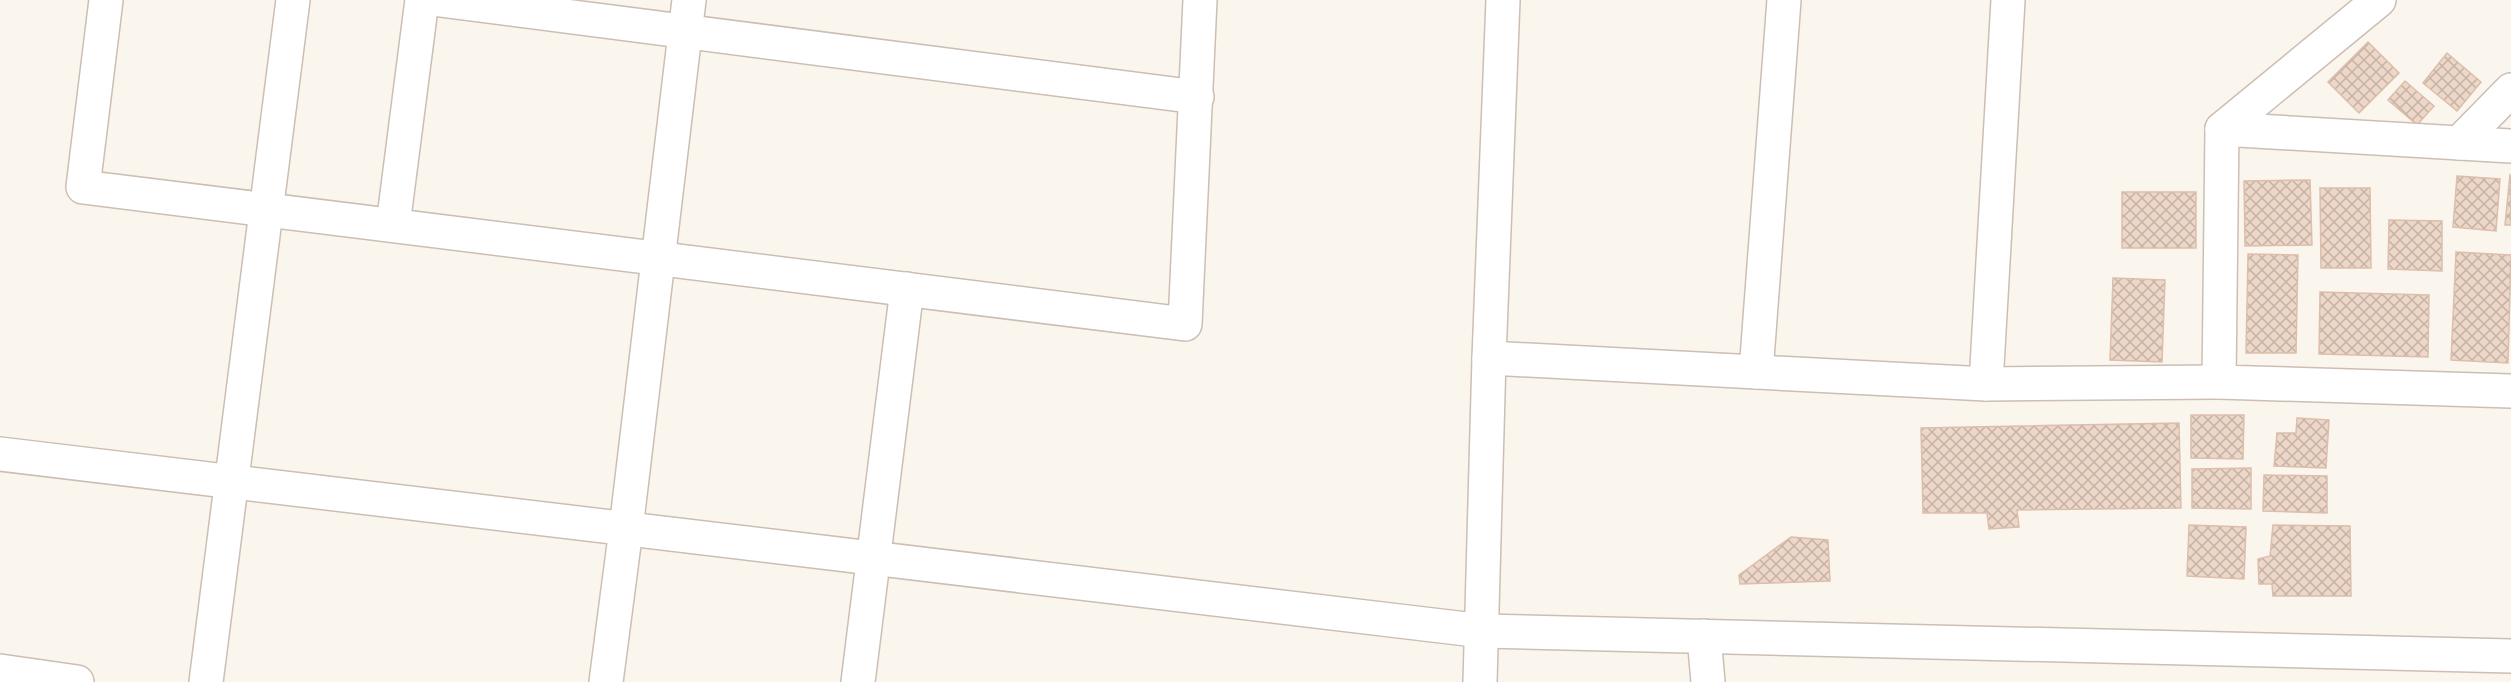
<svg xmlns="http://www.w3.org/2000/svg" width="2511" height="682" viewBox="0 0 2511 682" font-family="Karla,sans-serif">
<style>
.building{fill:url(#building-cross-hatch);stroke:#ddbeab;stroke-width:1.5}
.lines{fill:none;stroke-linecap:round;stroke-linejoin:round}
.minor-casing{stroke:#ccbeb4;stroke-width:36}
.minor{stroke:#fff;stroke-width:33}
</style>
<defs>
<pattern id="building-cross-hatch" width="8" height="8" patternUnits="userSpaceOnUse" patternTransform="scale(1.5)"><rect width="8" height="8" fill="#edd7c8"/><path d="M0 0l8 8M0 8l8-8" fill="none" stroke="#c5b2a5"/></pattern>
</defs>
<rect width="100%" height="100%" fill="#fbf6ed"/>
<g class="building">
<path d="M2368 42 2399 73 2359 113 2328 82Z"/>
<path d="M2447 53 2481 82 2457 111 2423 83Z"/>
<path d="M2405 81 2434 106 2417 125 2388 100Z"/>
<path d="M2510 175 2511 176V225H2505Z"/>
<path d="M2457 176 2500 179 2496 231 2453 227Z"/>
<path d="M2310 180 2312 245 2245 246 2244 181Z"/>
<path d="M2320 188H2370L2371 268H2321Z"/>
<rect x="2122" y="192" width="74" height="56"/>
<path d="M2389 220 2442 221V271L2388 269Z"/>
<path d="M2456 252 2511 255 2508 363 2451 360Z"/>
<path d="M2248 254 2298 255 2296 353H2246Z"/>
<path d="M2113 278 2165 280 2162 362 2110 360Z"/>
<path d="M2320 292 2429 295 2428 357 2319 354Z"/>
<path d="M2191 415H2244L2243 459 2191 458Z"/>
<path d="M2297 418 2329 420 2326 468 2274 466 2277 433H2296Z"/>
<path d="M2179 423 2181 508 2017 510 2019 527 1989 529 1987 513H1923L1921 428Z"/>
<path d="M2251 468V509L2192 508V469Z"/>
<path d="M2264 475 2327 476V513L2263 511Z"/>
<path d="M2189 525 2246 527 2244 579 2187 576Z"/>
<path d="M2273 525 2350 526 2351 596H2273L2272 584H2259L2258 559 2270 556Z"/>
<path d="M1791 537 1828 540 1830 581 1740 584 1739 575Z"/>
</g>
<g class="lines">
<g class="minor-casing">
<g id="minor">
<path d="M106 0 83 187 1185 324 1200 0"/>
<path d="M440 0 1197 97"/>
<path d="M2222 129 2379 0"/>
<path d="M2459 143 2511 90"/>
<path d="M2511 146 2222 129 2219 382 2511 391"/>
<path d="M393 225 422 0"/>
<path d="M1489 358 1986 384 2219 382"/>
<path d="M1756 372 1784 0"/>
<path d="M1986 384 2008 0"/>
<path d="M0 454 1483 631 2511 656"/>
<path d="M1704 636 1708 682"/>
<path d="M0 671 77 682"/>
<path d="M206 682 293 0"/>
<path d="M606 682 626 529 689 0"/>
<path d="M858 682 907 289"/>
<path d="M1480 682 1489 358 1503 0"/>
</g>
</g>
<use href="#minor" class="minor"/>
</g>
</svg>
